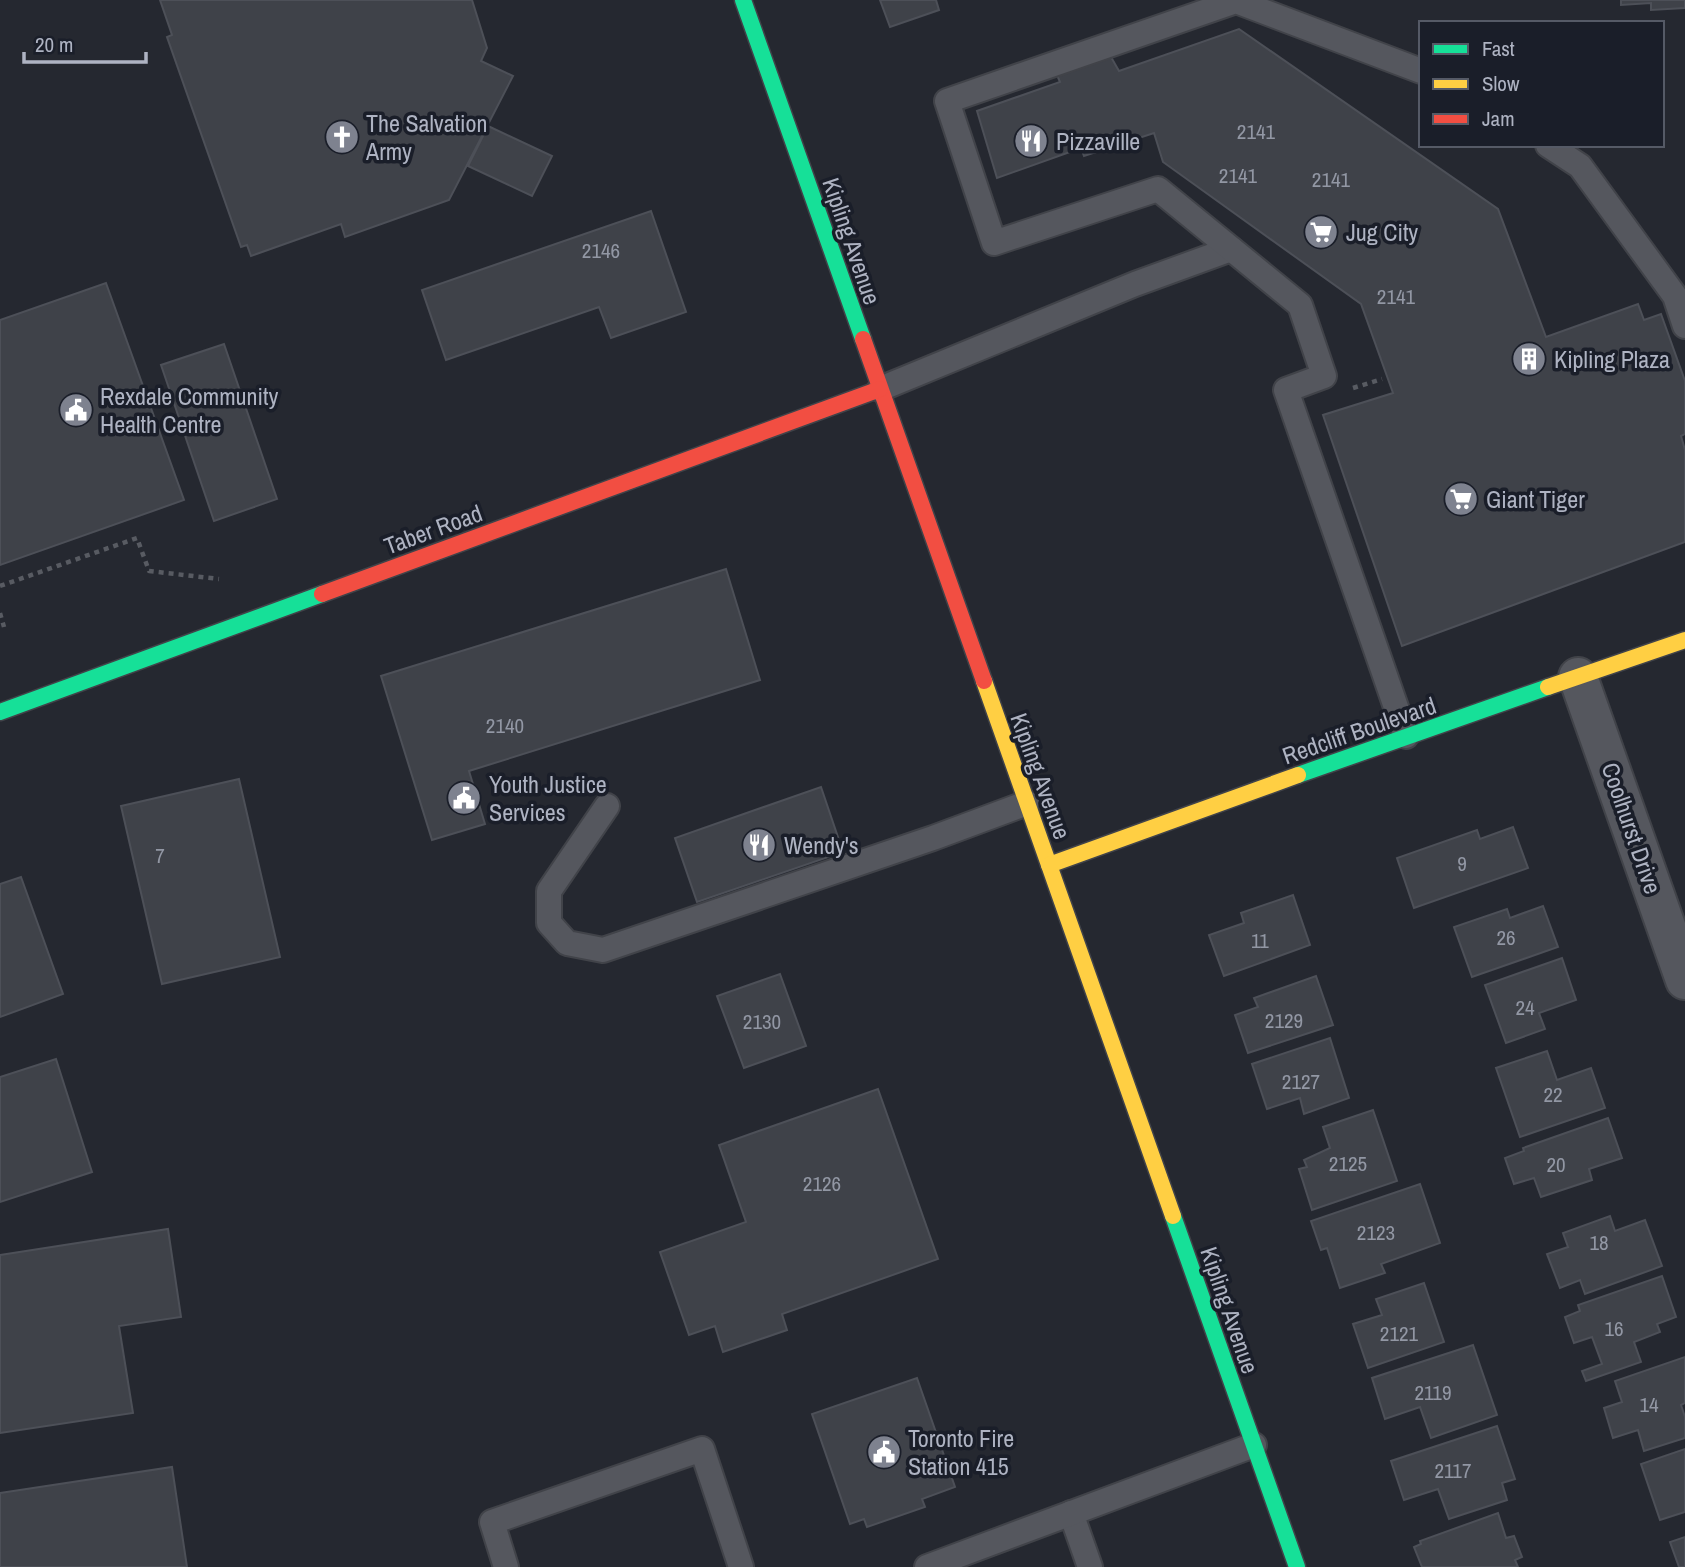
<svg xmlns="http://www.w3.org/2000/svg" width="1685" height="1567" viewBox="0 0 1685 1567" font-family="'Archivo Narrow',sans-serif">
<style>
.building{fill:#3f4249;stroke:#4d5058;stroke-width:2}
.lines{fill:none;stroke-linecap:round;stroke-linejoin:round}
.lane-casing{stroke:#414349;stroke-width:28}
.street-casing{stroke:#414349;stroke-width:42}
.fast-casing{stroke:#414349;stroke-width:19}
.slow-casing{stroke:#414349;stroke-width:19}
.jam-casing{stroke:#414349;stroke-width:19}
.path{stroke:#585b62;stroke-width:4.5;stroke-dasharray:5 5;stroke-linecap:butt}
.lane{stroke:#55575e;stroke-width:24}
.street{stroke:#55575e;stroke-width:38}
.fast{stroke:#16e098;stroke-width:16}
.slow{stroke:#ffcf43;stroke-width:16}
.jam{stroke:#f24e42;stroke-width:16}
.labels{text-anchor:middle;dominant-baseline:central;stroke-width:7;stroke-linejoin:round;paint-order:stroke}
.number-label{font-size:21px;fill:#9297a4}
.poi-label{font-size:24px;fill:#aeb3c2;stroke:#1a1e29;text-anchor:start}
.street-label{font-size:24px;fill:#aeb3c2;stroke:#1a1e29}
</style>
<rect width="100%" height="100%" fill="#252830"/>
<g class="building">
<path d="M160 0H472L487 48 481 61 513 76 449 200 345 237 341 224 251 256 247 245 241 247 167 37 172 35Z"/>
<path d="M880 0H936L939 10 890 27Z"/>
<path d="M1621 0H1685V8L1651 10V3L1621 5Z"/>
<path d="M1239 29 1498 209 1546 337 1638 304 1644 320 1661 314 1685 381V434L1681 436 1685 450V542L1402 646 1323 415 1393 393 1361 304 1163 162 1154 133 1084 156 1081 148 997 178 977 111 1060 82 1057 75 1111 57 1119 71Z"/>
<path d="M488 126 552 156 532 196 468 166Z"/>
<path d="M651 211 686 312 611 338 599 307 446 360 422 290Z"/>
<path d="M106 283 184 500 0 565V320Z"/>
<path d="M224 344 277 499 214 521 161 365Z"/>
<path d="M726 569 760 680 469 771 485 824 432 840 381 676Z"/>
<path d="M239 779 280 957 162 984 121 806Z"/>
<path d="M821 787 843 852 697 902 675 838Z"/>
<path d="M1513 827 1528 868 1414 908 1397 858 1477 830 1480 839Z"/>
<path d="M21 877 63 994 0 1017V884Z"/>
<path d="M1293 895 1310 945 1224 976 1209 935 1244 923 1241 913Z"/>
<path d="M1543 906 1558 947 1472 977 1454 927 1507 909 1510 918Z"/>
<path d="M1562 958 1576 1000 1539 1013 1545 1029 1506 1043 1485 985Z"/>
<path d="M780 974 806 1046 744 1068 717 996Z"/>
<path d="M1316 976 1333 1025 1248 1053 1235 1015 1258 1007 1254 998Z"/>
<path d="M1330 1038 1349 1098 1304 1114 1300 1098 1267 1109 1252 1064Z"/>
<path d="M1547 1051 1557 1080 1591 1068 1605 1108 1520 1137 1496 1068Z"/>
<path d="M56 1059 92 1172 0 1202V1077Z"/>
<path d="M878 1089 938 1259 782 1314 787 1330 723 1352 715 1326 689 1335 660 1252 746 1222 719 1145Z"/>
<path d="M1373 1110 1397 1181 1312 1210 1299 1169 1307 1167 1304 1160 1330 1148 1323 1127Z"/>
<path d="M1608 1118 1622 1158 1589 1169 1592 1180 1541 1197 1534 1178 1514 1184 1505 1158 1524 1151 1523 1148Z"/>
<path d="M1420 1184 1440 1243 1381 1264 1385 1273 1340 1288 1327 1248 1321 1250 1311 1221Z"/>
<path d="M1610 1216 1615 1231 1645 1220 1662 1266 1585 1294 1580 1280 1560 1288 1547 1254 1568 1247 1563 1233Z"/>
<path d="M168 1229 181 1317 119 1326 133 1413 0 1433V1255Z"/>
<path d="M1662 1276 1676 1317 1657 1324 1660 1332 1634 1342 1641 1362 1586 1381 1582 1371 1602 1364 1592 1337 1574 1343 1565 1317 1580 1311 1578 1305Z"/>
<path d="M1424 1283 1444 1342 1368 1368 1353 1324 1382 1315 1376 1299Z"/>
<path d="M1473 1345 1497 1415 1431 1438 1420 1407 1385 1419 1372 1378Z"/>
<path d="M1685 1357V1403L1681 1405 1685 1417V1438L1644 1451 1638 1430 1613 1438 1604 1408 1622 1402 1615 1381Z"/>
<path d="M917 1378 955 1487 922 1499 925 1507 867 1527 864 1519 850 1524 812 1414Z"/>
<path d="M1497 1426 1515 1479 1502 1483 1507 1500 1449 1519 1438 1489 1404 1500 1391 1461Z"/>
<path d="M1685 1449V1512L1660 1520 1641 1464Z"/>
<path d="M172 1467 187 1567H0V1493Z"/>
<path d="M1498 1513 1506 1538 1514 1536 1522 1557 1515 1560 1518 1567H1422L1414 1547 1421 1544 1420 1541Z"/>
<path d="M1685 1537V1567H1679L1670 1542Z"/>
</g>
<g class="lines">
<g class="lane-casing">
<g id="lane">
<path d="M1548 145 1580 166 1675 296 1685 326"/>
<path d="M880 389 1135 284 1231 249"/>
<path d="M1406 736 1286 390 1324 376 1300 305 1158 189 994 243 947 101 1236 1 1421 71"/>
<path d="M607 806 549 891V923L567 943 603 950 933 838 1027 803"/>
<path d="M1071 1513 1090 1567"/>
<path d="M506 1567 492 1522 702 1449 741 1567"/>
<path d="M927 1567 1254 1445"/>
</g>
</g>
<g class="street-casing">
<path id="street" d="M1578 677 1685 980"/>
</g>
<g class="fast-casing">
<g id="fast">
<path d="M743 0 863 339"/>
<path d="M0 712 322 594"/>
<path d="M1298 775 1548 687"/>
<path d="M1173 1216 1297 1567"/>
</g>
</g>
<g class="slow-casing">
<g id="slow">
<path d="M984 681 1173 1216"/>
<path d="M1548 687 1685 640"/>
<path d="M1049 865 1298 775"/>
</g>
</g>
<g class="jam-casing">
<g id="jam">
<path d="M863 339 984 681"/>
<path d="M322 594 880 389"/>
</g>
</g>
<g class="path">
<path d="M1353 388 1382 379"/>
<path d="M0 586 137 538 149 571 219 579"/>
<path d="M0 613 4 627"/>
</g>
<use href="#lane" class="lane"/>
<use href="#street" class="street"/>
<use href="#fast" class="fast"/>
<use href="#slow" class="slow"/>
<use href="#jam" class="jam"/>
</g>
<defs>
<g id="church-disc" transform="scale(1.75)"><circle r="9.5" fill="#7e828f" stroke="#1a1e29"/><path d="M-1.2-6h2.4v3.5h3.3v2.4h-3.3V6h-2.4V-.1h-3.3v-2.4h3.3Z" fill="#fff"/></g>
<g id="restaurant-disc" transform="scale(1.75)"><circle r="9.5" fill="#7e828f" stroke="#1a1e29"/><path d="M-5-6h1v4h1v-4h1v4h1v-4h1v5L-1.5 .5V6h-2V.5L-5-1ZM5-6V6H3V1.5H1.5Q1.5-4 5-6Z" fill="#fff"/></g>
<g id="supermarket-disc" transform="scale(1.75)"><circle r="9.5" fill="#7e828f" stroke="#1a1e29"/><path d="M-6-5.5h2.5l.6 2H6L4.5 2H-2.5L-4.4-4H-6ZM-1.5 3.2a1.3 1.3 0 1 0 .1 0ZM3 3.2a1.3 1.3 0 1 0 .1 0Z" fill="#fff"/></g>
<g id="building-disc" transform="scale(1.75)"><circle r="9.5" fill="#7e828f" stroke="#1a1e29"/><path d="M-4-6H4V6H1V3H-1V6H-4ZM-2.5-4.3h1.7v1.8h-1.7ZM.8-4.3h1.7v1.8H.8ZM-2.5-1h1.7V.8h-1.7ZM.8-1h1.7V.8H.8Z" fill="#fff"/></g>
<g id="civic-disc" transform="scale(1.75)"><circle r="9.5" fill="#7e828f" stroke="#1a1e29"/><path d="M-.6-6.5H3V-4.5H.6V-3L4-1V1h2V6H-6V1h2V-1L-.6-3ZM-1.2 2.5V6h2.4V2.5Z" fill="#fff"/></g>
</defs>
<g fill-rule="evenodd">
<use href="#church-disc" x="342" y="137"/>
<use href="#restaurant-disc" x="1031" y="141"/>
<use href="#supermarket-disc" x="1321" y="232"/>
<use href="#building-disc" x="1529" y="359"/>
<use href="#civic-disc" x="76" y="410"/>
<use href="#supermarket-disc" x="1461" y="499"/>
<use href="#civic-disc" x="464" y="798"/>
<use href="#restaurant-disc" x="759" y="845"/>
<use href="#civic-disc" x="884" y="1452"/>
</g>
<g class="labels">
<g class="number-label">
<text x="1256" y="131">2141</text>
<text x="1238" y="175">2141</text>
<text x="1331" y="179">2141</text>
<text x="601" y="250">2146</text>
<text x="1396" y="296">2141</text>
<text x="505" y="725">2140</text>
<text x="160" y="855">7</text>
<text x="1462" y="863">9</text>
<text x="1506" y="937">26</text>
<text x="1260" y="940">11</text>
<text x="1525" y="1007">24</text>
<text x="1284" y="1020">2129</text>
<text x="762" y="1021">2130</text>
<text x="1301" y="1081">2127</text>
<text x="1553" y="1094">22</text>
<text x="1348" y="1163">2125</text>
<text x="1556" y="1164">20</text>
<text x="822" y="1183">2126</text>
<text x="1376" y="1232">2123</text>
<text x="1599" y="1242">18</text>
<text x="1614" y="1328">16</text>
<text x="1399" y="1333">2121</text>
<text x="1433" y="1392">2119</text>
<text x="1649" y="1404">14</text>
<text x="1453" y="1470">2117</text>
</g>
<g class="poi-label">
<text x="366" y="123">The Salvation<tspan x="366" dy="28">Army</tspan></text>
<text x="1056" y="141">Pizzaville</text>
<text x="1346" y="232">Jug City</text>
<text x="1554" y="359">Kipling Plaza</text>
<text x="100" y="396">Rexdale Community<tspan x="100" dy="28">Health Centre</tspan></text>
<text x="1486" y="499">Giant Tiger</text>
<text x="489" y="784">Youth Justice<tspan x="489" dy="28">Services</tspan></text>
<text x="784" y="845">Wendy's</text>
<text x="908" y="1438">Toronto Fire<tspan x="908" dy="28">Station 415</tspan></text>
</g>
<g class="street-label">
<text transform="translate(852 241) rotate(71)">Kipling Avenue</text>
<text transform="translate(433 529) rotate(-20)">Taber Road</text>
<text transform="translate(1359 730) rotate(-19)">Redcliff Boulevard</text>
<text transform="translate(1041 776) rotate(70)">Kipling Avenue</text>
<text transform="translate(1632 828) rotate(71)">Coolhurst Drive</text>
<text transform="translate(1230 1310) rotate(71)">Kipling Avenue</text>
</g>
</g>
<rect x="1419" y="21" width="245" height="126" fill="#1a1e29" stroke="#555a66" stroke-width="2"/>
<rect x="1433" y="44" width="35" height="10" fill="#16e098" stroke="#555a66" stroke-width="2"/>
<text x="1482" y="56" font-size="21" fill="#aeb3c2">Fast</text>
<rect x="1433" y="79" width="35" height="10" fill="#ffcf43" stroke="#555a66" stroke-width="2"/>
<text x="1482" y="91" font-size="21" fill="#aeb3c2">Slow</text>
<rect x="1433" y="114" width="35" height="10" fill="#f24e42" stroke="#555a66" stroke-width="2"/>
<text x="1482" y="126" font-size="21" fill="#aeb3c2">Jam</text>
<path d="M24 52v10h122v-10" fill="none" stroke="#aeb3c2" stroke-width="3.5"/>
<text x="35" y="52" font-size="21" fill="#aeb3c2" stroke="#1a1e29" stroke-width="5" paint-order="stroke">20 m</text>
</svg>
